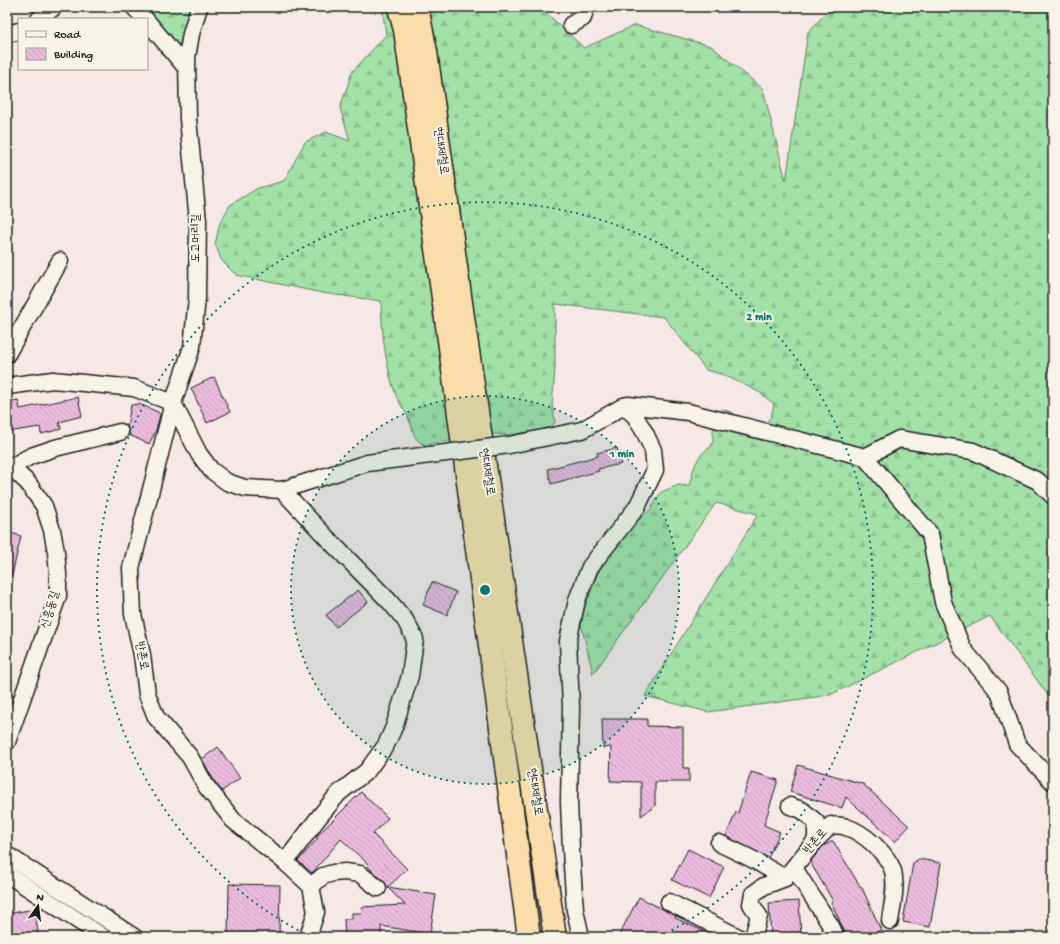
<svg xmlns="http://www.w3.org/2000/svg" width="1060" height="944" viewBox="0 0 1060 944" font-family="'Gochi Hand','Poor Story',sans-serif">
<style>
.forest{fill:url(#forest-firs);stroke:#607e62}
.building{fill:url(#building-back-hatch);stroke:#1c1c1c}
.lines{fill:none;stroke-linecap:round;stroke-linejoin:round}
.minor-casing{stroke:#1c1c1c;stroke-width:19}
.highway-casing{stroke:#1c1c1c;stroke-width:25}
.minor{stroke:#f7f3e8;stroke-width:16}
.highway{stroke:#f9deab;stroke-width:22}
.minor-bridge-casing{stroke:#1c1c1c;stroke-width:19;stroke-linecap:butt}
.minor-bridge{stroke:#f7f3e8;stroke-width:16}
.ring{fill:none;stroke:#0f766e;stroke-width:2;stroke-dasharray:2 4}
.labels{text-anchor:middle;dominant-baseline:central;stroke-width:4;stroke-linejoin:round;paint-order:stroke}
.street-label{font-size:12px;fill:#1c1c1c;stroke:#f7f3e8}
.centre{fill:#0f766e;stroke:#f7f3e8;stroke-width:2}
.ring-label{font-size:12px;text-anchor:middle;font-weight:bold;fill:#0f766e;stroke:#f7f3e8;stroke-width:4;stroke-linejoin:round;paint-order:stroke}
</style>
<defs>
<pattern id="forest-firs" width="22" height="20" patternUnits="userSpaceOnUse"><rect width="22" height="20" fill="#a3e1a8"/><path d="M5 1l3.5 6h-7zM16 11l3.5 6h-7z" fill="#8cc090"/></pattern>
<pattern id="building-back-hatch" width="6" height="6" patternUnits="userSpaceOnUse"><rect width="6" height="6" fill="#ebbbde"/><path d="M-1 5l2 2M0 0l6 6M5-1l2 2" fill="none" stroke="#c9a0be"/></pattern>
</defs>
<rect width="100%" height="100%" fill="#f5e8e6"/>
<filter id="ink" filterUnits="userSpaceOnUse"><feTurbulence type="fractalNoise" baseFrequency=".025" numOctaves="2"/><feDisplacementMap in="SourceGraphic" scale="8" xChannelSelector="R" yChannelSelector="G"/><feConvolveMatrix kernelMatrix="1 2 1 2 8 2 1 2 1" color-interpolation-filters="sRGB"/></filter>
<g filter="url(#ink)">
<g class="forest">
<path d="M139 7H189L191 17 183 41 181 44 174 43Z"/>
<path d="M382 7H540L584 48 635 25 711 46 763 89 786 181 808 32 832 7H1053V702L990 616 830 695 708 712 645 696 758 514 716 503 593 674 581 624 585 607 597 575 617 539 650 510 661 492 679 485 689 486C693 471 696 454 711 447L713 441V430L719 422 722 409 733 413 741 420 763 426 771 417 774 404 759 392 724 375 706 370 664 317 555 304V370L552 405 555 422 550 429 510 435 496 434 423 445C413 438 414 432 410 422 407 413 401 406 397 398 385 367 382 334 381 301L322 293 236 275 222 261 215 244 220 223 230 205 258 188 284 181 305 142 326 132 350 141 340 108 352 72 386 35Z"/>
</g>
<g class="building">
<path d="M214 377 230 412 207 423 191 388Z"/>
<path d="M78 397 82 416 59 422 61 429 41 434 40 427 7 432V402L18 400 20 409Z"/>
<path d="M139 404 158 412 160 415 156 430 149 444 129 435V430L127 426 131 405Z"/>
<path d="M617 448 621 464 598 469 599 471 551 484 548 469 598 456 597 453Z"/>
<path d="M7 532 21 536 12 575 7 574Z"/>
<path d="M432 582 456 592 447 615 423 605Z"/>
<path d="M358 590 368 602 336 627 326 615Z"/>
<path d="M602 719H647V726L683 727V768H689V782H655V806L641 816V782L610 781 611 747 603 748Z"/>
<path d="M218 747 240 778 222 791 214 781 202 759Z"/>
<path d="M798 765 863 784 909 826 895 842 846 797 842 808 790 792Z"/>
<path d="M751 772 778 780 764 825 780 832 768 858 726 836 736 812 738 813Z"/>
<path d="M361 792 388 818 373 834 407 869 388 887 436 895 430 934 381 926V937H345L344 919H352V913H362L361 907 405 905 387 887 384 881 373 872 367 865 368 864 341 839 312 873 298 861 318 838 316 837Z"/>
<path d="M833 841 861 888H862L881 930 866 937H847L831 902 833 901 810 862 823 846Z"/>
<path d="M688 849 724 867 709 898 672 880Z"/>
<path d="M919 859 941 863 930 927 903 922 913 863Z"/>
<path d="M229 884 280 885 279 937H228Z"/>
<path d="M639 897 676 916 675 918 716 937H618Z"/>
<path d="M799 901 801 937H771L769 903Z"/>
<path d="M34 909 39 937H7V914Z"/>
</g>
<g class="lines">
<g class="minor-casing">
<g id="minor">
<path d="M134 7 145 19"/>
<path d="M199 7 191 34 187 57 188 119 198 221 197 298 192 347 173 403 131 568 133 614 142 655 147 694 156 717 190 757 206 786 233 820 285 862 311 886 316 912 308 937"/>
<path d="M39 19 54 7"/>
<path d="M147 21 187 69"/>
<path d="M571 25 583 18 586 7"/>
<path d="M7 34 19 31"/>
<path d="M7 354 60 261"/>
<path d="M7 386 53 380 134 388 173 403 199 454 211 470 227 482 245 488 282 490 367 463 430 455"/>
<path d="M509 445 582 430 624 406 628 405 688 412 865 457 899 439 973 451 1038 481 1053 496"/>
<path d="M865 457 930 534 943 602 963 649 999 692 1017 744 1053 782"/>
<path d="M7 465 11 467 28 483 44 506 52 530 56 552 58 574V596L7 742"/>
<path d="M11 467 31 456 55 448 120 432"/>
<path d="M282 490 327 538 390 602 405 620 415 639 410 676 394 727 386 745 367 771 339 793 319 817 285 862"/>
<path d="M790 806 802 810 816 822V840"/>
<path d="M719 843 752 859 785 878"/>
<path d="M7 855 134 937"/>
<path d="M794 868 831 926 836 937"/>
<path d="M7 874 103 937"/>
<path d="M311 886 323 876 333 873 345 872 360 874 378 888"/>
<path d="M669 902 738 937"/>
<path d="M581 937 575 910 571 850 569 802 571 707 568 641 577 600 590 567 637 507 655 470 653 450 645 433 635 416 624 406"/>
<path d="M753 937 759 916 751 904 753 894 764 886 785 878 816 840 831 825C836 826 842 825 846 827 863 832 888 854 893 871 897 887 892 906 890 921"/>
</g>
</g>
<g class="highway-casing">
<g id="highway">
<path d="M399 7 405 30 449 340 529 937"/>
<path d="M417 7 426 52 464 324 555 937"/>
</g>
</g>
<use href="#minor" class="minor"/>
<use href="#highway" class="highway"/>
<g class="minor-bridge-casing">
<path id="minor-bridge" d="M430 455 509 445"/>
</g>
<use href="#minor-bridge" class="minor-bridge"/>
</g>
</g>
<circle cx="485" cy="590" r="194" fill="#0f766e" fill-opacity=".12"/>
<g class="ring">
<circle cx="485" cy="590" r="194"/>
<path d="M309 936A388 388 0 1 1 661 936"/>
</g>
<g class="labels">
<g class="street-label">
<text transform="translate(440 151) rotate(82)">현대제철로</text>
<text transform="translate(197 238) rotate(-90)">도고머리길</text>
<text transform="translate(486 472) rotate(81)">현대제철로</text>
<text transform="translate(51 610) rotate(-74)">신흥동길</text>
<text transform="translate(141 656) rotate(80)">반촌로</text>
<text transform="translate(534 792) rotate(81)">현대제철로</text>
<text transform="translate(816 842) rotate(-49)">반촌로</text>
</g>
</g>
<circle cx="485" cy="590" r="6" class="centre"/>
<g class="ring-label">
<text x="759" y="320">2 min</text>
<text x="622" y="457">1 min</text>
</g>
<rect width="1060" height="944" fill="none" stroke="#f7f3e8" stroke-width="24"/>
<rect x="12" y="12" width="1036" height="920" fill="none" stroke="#1c1c1c" stroke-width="1.5" filter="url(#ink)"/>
<rect x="18" y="18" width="130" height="52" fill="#f7f3e8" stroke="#9f9d96"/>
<rect x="26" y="31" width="20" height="6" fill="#f7f3e8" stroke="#9f9d96"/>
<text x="54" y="38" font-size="12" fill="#1c1c1c">Road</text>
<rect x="26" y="48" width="20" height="12" fill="url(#building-back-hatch)" stroke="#9f9d96"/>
<text x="54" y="58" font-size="12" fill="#1c1c1c">Building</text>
<g transform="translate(38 906) rotate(14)" stroke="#f7f3e8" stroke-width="3" paint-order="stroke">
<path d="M0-3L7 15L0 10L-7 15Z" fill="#1c1c1c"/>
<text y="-6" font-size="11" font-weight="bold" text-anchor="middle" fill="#1c1c1c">N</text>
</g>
</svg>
